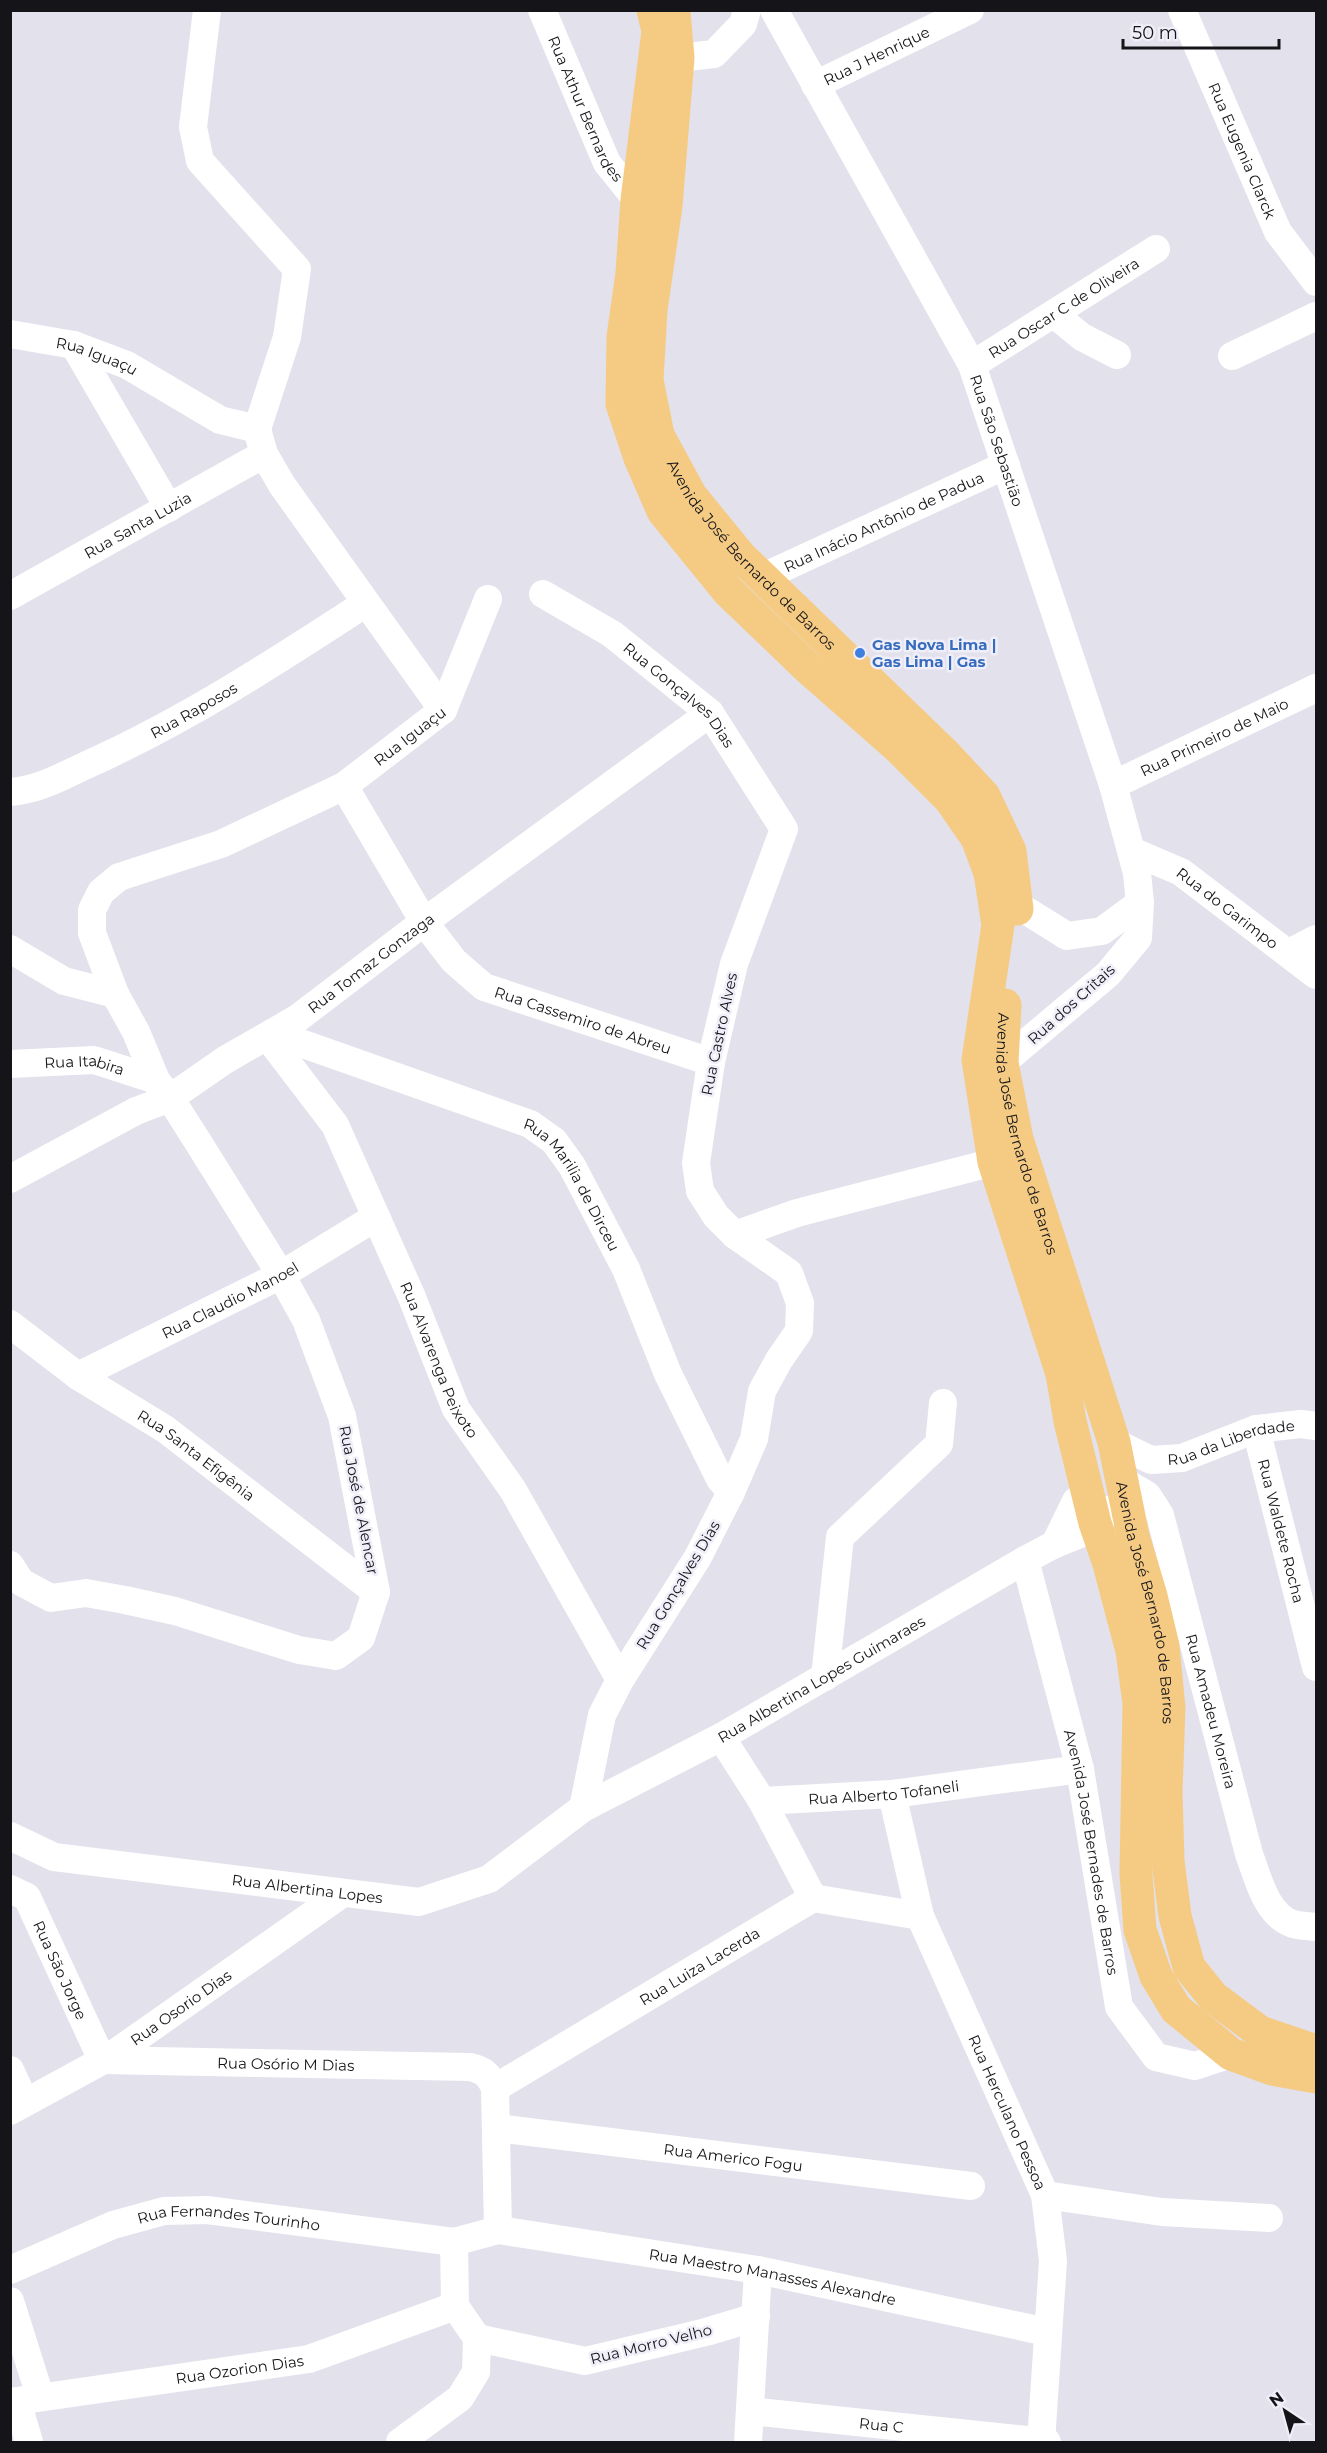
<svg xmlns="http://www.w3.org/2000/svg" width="1327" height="2453" viewBox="0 0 1327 2453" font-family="Montserrat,sans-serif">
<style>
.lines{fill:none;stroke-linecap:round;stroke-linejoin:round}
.minor{stroke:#fff;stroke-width:28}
.major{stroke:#f5cb84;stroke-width:33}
.shop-dot{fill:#3f7fe0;stroke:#efeef9;stroke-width:2}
.labels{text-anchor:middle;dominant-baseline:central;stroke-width:5;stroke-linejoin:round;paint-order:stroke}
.street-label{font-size:15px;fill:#151418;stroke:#efeef9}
.shop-label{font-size:15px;font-weight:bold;fill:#366cbe;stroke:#efeef9;text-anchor:start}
</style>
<rect width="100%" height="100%" fill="#e2e1ec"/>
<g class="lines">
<g class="minor">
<path d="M207 10 193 127 200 161 297 269 287 337 257 429"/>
<path id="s1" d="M542 10 607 163 637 200"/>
<path id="s2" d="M774 10 972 365 1113 785 1137 873 1140 903 1138 938 1108 974 1002 1063"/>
<path id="s3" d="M1182 10 1278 232 1316 282"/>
<path d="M678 58 714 54 743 24 747 10"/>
<path id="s4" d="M815 85 970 10"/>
<path d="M1055 315 1082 337 1117 355"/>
<path id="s5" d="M10 334 74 345 127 365 220 420 257 429"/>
<path d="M74 345 169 508"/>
<path d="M1232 356 1316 316"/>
<path id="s6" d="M972 365 1156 249"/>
<path d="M257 429 264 454 282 485 443 710"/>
<path id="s7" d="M761 578 1006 465"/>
<path id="s8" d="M543 594 612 634 710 713 784 829 734 964 711 1062 696 1163 700 1191 716 1216 735 1235 789 1273 800 1303 799 1331 779 1360 762 1391 754 1439 731 1492 698 1557 620 1680 602 1715 583 1808"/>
<path id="s9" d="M10 596 264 454"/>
<path d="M443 710 488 599"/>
<path id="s10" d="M1113 785 1316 688"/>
<path id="s11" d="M344 786 424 922 454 961 484 987 711 1062"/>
<path id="s12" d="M10 792C40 790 64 775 91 763 188 719 277 661 366 603"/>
<path id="s13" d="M1132 851 1181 872 1316 975"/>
<path d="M1017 905 1067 936 1102 931 1140 903"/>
<path d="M10 949 64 981 115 994"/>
<path d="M1289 953 1316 939"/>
<path id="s14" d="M272 1033 530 1124 554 1141 572 1166 626 1269 668 1374 720 1479 731 1492"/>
<path id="s15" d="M267 1036 335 1125 411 1295 456 1409 513 1490 620 1680"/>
<path id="s16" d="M10 1064 94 1060 156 1080"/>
<path id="s17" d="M10 1179 136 1111 170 1098 225 1060 298 1018 424 922 710 713"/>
<path d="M735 1235 797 1213 994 1162"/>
<path id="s18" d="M10 1324 78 1376 165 1429 376 1592"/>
<path id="s19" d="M78 1376 281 1275 376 1217"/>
<path id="s20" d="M1256 1429 1316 1667"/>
<path id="s21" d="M1114 1442 1151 1460 1182 1458 1256 1429 1301 1424 1316 1426"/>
<path id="s22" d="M1120 1479 1147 1495 1160 1515 1249 1854C1258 1878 1266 1915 1293 1924 1300 1926 1309 1926 1316 1927"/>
<path d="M1055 1544 1076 1501"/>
<path id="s23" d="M1025 1560 1080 1769 1119 2007 1156 2057 1195 2066 1231 2054"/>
<path id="s24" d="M10 1565 21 1582 51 1598 86 1593 125 1600 175 1611 299 1650 336 1656 361 1638 376 1592 342 1416 306 1320 281 1275 198 1142 170 1098 156 1080 136 1032 115 994 92 933V910L101 892 119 877 221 844 344 786 443 710"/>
<path d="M825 1677 840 1537 939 1444 943 1403"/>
<path id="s25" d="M721 1737 762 1801 892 1794 1080 1769"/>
<path id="s26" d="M892 1794 920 1916 1045 2195 1053 2261 1041 2442"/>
<path d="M762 1801 813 1898"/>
<path id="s27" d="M10 1836 54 1857 419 1902 489 1879 583 1808 721 1737 1025 1560 1055 1544 1085 1532 1112 1509"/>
<path id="s28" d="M10 1889 27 1897 102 2060 470 2067C484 2070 489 2075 495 2088L498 2230"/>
<path d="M10 2070 25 2102"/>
<path id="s29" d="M495 2088 813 1898 920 1916"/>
<path id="s30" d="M10 2111 111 2056 343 1893"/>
<path id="s31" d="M497 2128 971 2186"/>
<path d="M1045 2195 1162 2212 1269 2218"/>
<path id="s32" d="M10 2270 113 2225 164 2211 207 2210 454 2242"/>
<path d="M10 2301 40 2396"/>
<path id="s33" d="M756 2317 706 2332 585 2361 477 2338 455 2306 454 2242 498 2230 758 2270 1047 2332"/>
<path d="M17 2401 29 2442"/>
<path id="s34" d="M10 2402 309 2359 455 2306"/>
<path id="s35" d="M750 2411 1047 2442"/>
<path d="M400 2442 460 2398 476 2372 477 2338"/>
<path d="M748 2442 758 2270"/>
</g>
<g class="major">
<path d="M653 10 658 31 637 200 632 273 623 337 622 404 640 458 663 511 728 591 806 666 898 747 950 799 977 838 990 873 998 925 978 1060 994 1162 1062 1374 1070 1421 1095 1523 1109 1564 1132 1651 1139 1703 1136 1874 1140 1930 1156 1976 1176 2009 1231 2054 1272 2069 1316 2077"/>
<path id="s36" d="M674 12 678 58 666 206 651 310 647 380 658 435 691 496 740 556 944 753 984 796 1010 851 1017 909"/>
<path id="s37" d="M1005 1005 1002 1063 1017 1139 1114 1442 1133 1536 1151 1596 1163 1646 1169 1708 1166 1792 1168 1861 1175 1916 1189 1967 1213 1997 1260 2032 1316 2051"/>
</g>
</g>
<circle class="shop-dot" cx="860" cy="653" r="6"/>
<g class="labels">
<g class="street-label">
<text stroke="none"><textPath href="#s4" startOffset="68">Rua J Henrique</textPath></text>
<text stroke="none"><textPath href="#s1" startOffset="108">Rua Athur Bernardes</textPath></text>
<text stroke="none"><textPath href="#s3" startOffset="153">Rua Eugenia Clarck</textPath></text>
<text stroke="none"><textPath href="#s6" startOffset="108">Rua Oscar C de Oliveira</textPath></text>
<text stroke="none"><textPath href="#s5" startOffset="90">Rua Iguaçu</textPath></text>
<text stroke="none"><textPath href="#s2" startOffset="486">Rua São Sebastião</textPath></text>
<text stroke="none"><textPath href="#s7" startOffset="135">Rua Inácio Antônio de Padua</textPath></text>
<text stroke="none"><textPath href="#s9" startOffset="146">Rua Santa Luzia</textPath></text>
<text stroke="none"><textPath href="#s36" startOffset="579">Avenida José Bernardo de Barros</textPath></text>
<text stroke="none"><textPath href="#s8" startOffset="171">Rua Gonçalves Dias</textPath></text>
<text stroke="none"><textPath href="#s12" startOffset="202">Rua Raposos</textPath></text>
<text stroke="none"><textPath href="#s24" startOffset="1545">Rua Iguaçu</textPath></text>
<text stroke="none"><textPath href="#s10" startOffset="112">Rua Primeiro de Maio</textPath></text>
<text stroke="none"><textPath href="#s13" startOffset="112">Rua do Garimpo</textPath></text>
<text stroke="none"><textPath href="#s17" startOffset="422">Rua Tomaz Gonzaga</textPath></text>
<text transform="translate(1071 1004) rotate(-42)">Rua dos Critais</text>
<text stroke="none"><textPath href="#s11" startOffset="351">Rua Cassemiro de Abreu</textPath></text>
<text transform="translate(719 1034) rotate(-78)">Rua Castro Alves</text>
<text stroke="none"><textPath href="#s16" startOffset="75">Rua Itabira</textPath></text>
<text stroke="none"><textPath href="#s37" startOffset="132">Avenida José Bernardo de Barros</textPath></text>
<text stroke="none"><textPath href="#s14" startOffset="348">Rua Marilia de Dirceu</textPath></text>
<text stroke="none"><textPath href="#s19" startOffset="170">Rua Claudio Manoel</textPath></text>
<text stroke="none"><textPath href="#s15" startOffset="369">Rua Alvarenga Peixoto</textPath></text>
<text stroke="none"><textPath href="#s21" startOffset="124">Rua da Liberdade</textPath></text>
<text stroke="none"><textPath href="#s18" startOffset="228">Rua Santa Efigênia</textPath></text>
<text transform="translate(359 1500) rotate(79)">Rua José de Alencar</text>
<text stroke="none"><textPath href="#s20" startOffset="105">Rua Waldete Rocha</textPath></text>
<text transform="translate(678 1585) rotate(-59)">Rua Gonçalves Dias</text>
<text stroke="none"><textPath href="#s37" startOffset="618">Avenida José Bernardo de Barros</textPath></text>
<text stroke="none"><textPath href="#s27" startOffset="879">Rua Albertina Lopes Guimaraes</textPath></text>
<text stroke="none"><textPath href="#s22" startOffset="258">Rua Amadeu Moreira</textPath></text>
<text stroke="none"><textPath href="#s25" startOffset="198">Rua Alberto Tofaneli</textPath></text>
<text stroke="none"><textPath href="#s23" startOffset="300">Avenida José Bernades de Barros</textPath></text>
<text stroke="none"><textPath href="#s27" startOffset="304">Rua Albertina Lopes</textPath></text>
<text stroke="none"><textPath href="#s29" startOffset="238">Rua Luiza Lacerda</textPath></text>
<text stroke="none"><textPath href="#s28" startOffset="99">Rua São Jorge</textPath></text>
<text stroke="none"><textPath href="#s30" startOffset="200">Rua Osorio Dias</textPath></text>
<text stroke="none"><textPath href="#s28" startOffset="382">Rua Osório M Dias</textPath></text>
<text stroke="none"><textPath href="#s26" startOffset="340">Rua Herculano Pessoa</textPath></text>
<text stroke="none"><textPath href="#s31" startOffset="238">Rua Americo Fogu</textPath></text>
<text stroke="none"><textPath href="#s32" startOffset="230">Rua Fernandes Tourinho</textPath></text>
<text stroke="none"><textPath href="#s33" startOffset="714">Rua Maestro Manasses Alexandre</textPath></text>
<text transform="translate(651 2344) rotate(-14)">Rua Morro Velho</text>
<text stroke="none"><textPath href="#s34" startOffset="232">Rua Ozorion Dias</textPath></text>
<text stroke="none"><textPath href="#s35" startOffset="132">Rua C</textPath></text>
</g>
<g class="shop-label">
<text x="872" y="644">Gas Nova Lima |<tspan x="872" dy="17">Gas Lima | Gas</tspan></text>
</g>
</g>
<rect width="1327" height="2453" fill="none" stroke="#151418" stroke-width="24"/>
<g transform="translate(1285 2411) rotate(324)" stroke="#efeef9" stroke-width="4.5" paint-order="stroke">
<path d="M0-4.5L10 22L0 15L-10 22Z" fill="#151418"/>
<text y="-9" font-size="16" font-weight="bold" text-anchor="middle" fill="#151418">N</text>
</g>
<path d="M1123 39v9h156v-9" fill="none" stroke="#151418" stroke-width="3"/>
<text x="1132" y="39" font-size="18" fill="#151418" stroke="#efeef9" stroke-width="4.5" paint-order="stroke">50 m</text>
</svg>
